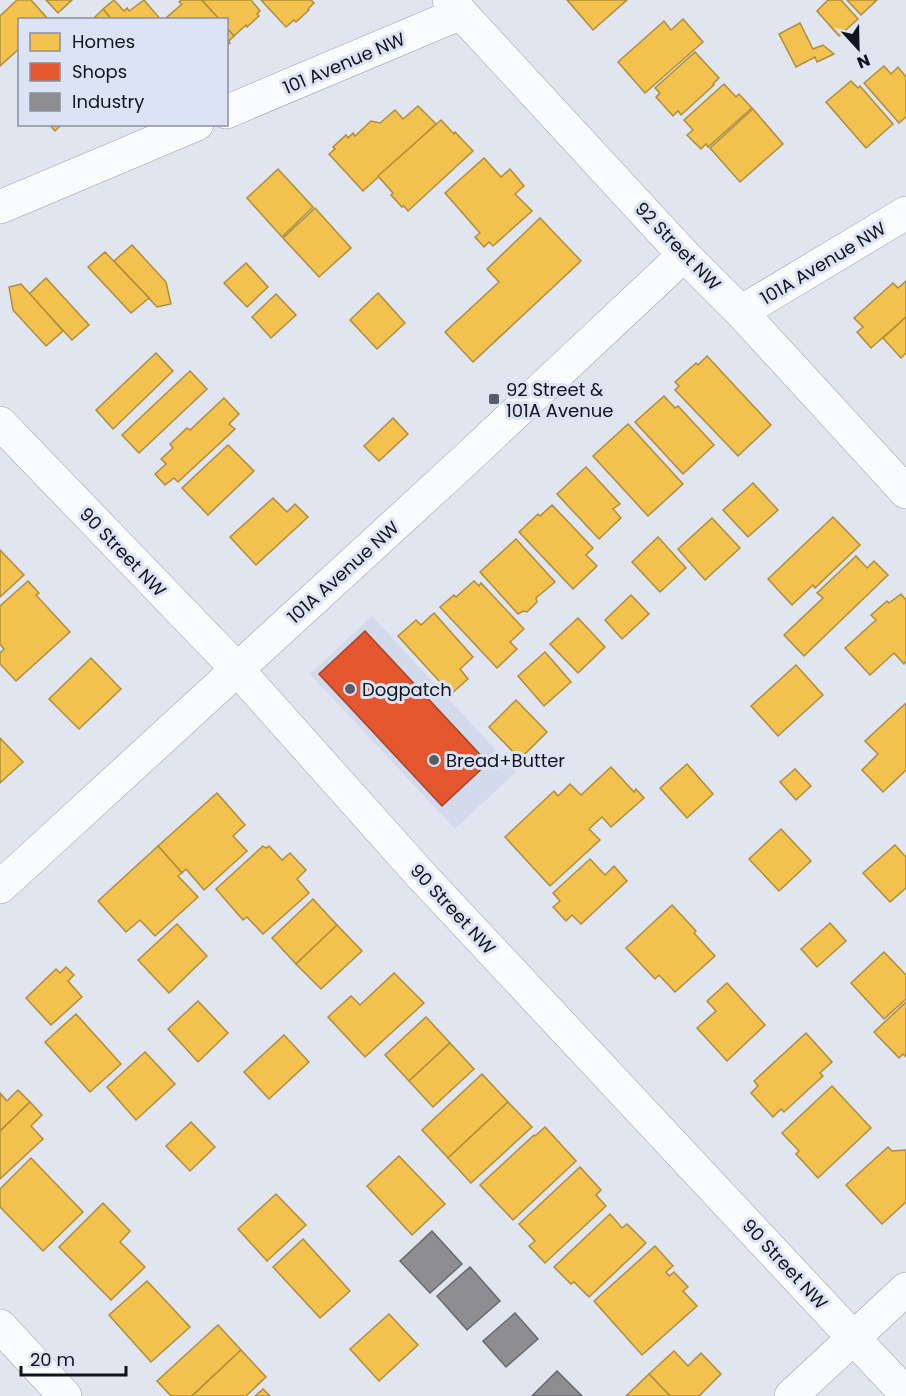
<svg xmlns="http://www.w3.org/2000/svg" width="906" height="1396" viewBox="0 0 906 1396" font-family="Poppins,sans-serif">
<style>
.built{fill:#d3daec}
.homes{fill:#f2c14e;stroke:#ae8d3e;stroke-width:1.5}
.shops{fill:#e4572e;stroke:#a54328;stroke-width:1.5}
.industry{fill:#8d8d92;stroke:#68696e;stroke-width:1.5}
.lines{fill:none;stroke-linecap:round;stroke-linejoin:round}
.minor-casing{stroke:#9b9fa6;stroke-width:34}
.tertiary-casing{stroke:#9b9fa6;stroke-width:34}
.minor{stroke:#fafbfd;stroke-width:33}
.tertiary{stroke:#fafbfd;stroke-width:33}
.poi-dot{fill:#5a5d65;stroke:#dbe3f5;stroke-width:2}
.labels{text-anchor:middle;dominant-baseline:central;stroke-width:6;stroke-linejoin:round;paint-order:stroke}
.street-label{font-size:18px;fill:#11141a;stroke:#dbe3f5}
.poi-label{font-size:18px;fill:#11141a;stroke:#dbe3f5;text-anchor:start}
</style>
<rect width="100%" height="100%" fill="#e1e5ef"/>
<path class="built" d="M372 616 516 772 455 829 310 674Z"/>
<g class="homes">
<path d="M17 0H31L49 20H20V48L0 66V16Z"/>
<path d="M46 0H72L58 13Z"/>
<path d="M114 0 124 11 127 8 129 11 144 0 161 20H112L103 9Z"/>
<path d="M181 0H202L220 20H170L167 17 182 4 179 2Z"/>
<path d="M202 0H251L260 11 257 14 259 16 247 27 246 25 234 36 226 27V20H220Z"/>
<path d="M261 0H311L314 3 308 9 309 10 296 22 294 20 286 27Z"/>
<path d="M567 0H627L593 30Z"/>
<path d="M828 0H841L858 19 839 36 817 11Z"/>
<path d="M847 0H877L861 15Z"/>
<path d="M103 9 112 20H92Z"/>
<path d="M683 19 703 42 645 93 618 62 664 21 671 30Z"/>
<path d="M800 23 813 49 823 45 834 54 817 62 815 57 796 67 779 34Z"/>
<path d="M226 27 234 36 229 41 230 43 226 46Z"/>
<path d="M695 52 719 78 713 84 714 85 681 115 678 111 673 116 656 97 660 93 655 88Z"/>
<path d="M884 66 891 74 898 67 906 77V117L899 123 864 83Z"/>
<path d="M851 81 858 88 860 86 893 124 866 148 826 102Z"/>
<path d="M724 84 736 97 739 94 752 108 708 147 706 144 701 149 687 135 693 130 684 120Z"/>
<path d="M418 106 436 124 363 191 329 154 335 149 333 147 346 135 348 138 353 133 355 136 371 121 380 123 395 110 403 119Z"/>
<path d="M753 109 783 144 740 182 710 148Z"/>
<path d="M441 120 454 134 455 132 473 151 408 211 404 206 402 207 391 195 393 193 378 176Z"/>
<path d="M49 124H62L55 131Z"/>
<path d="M484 158 501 177 510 169 524 186 515 194 532 211 493 246 489 242 484 247 475 237 480 233 445 193Z"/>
<path d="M278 169 313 207 282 237 247 198Z"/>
<path d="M315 208 351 248 319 277 283 238Z"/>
<path d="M540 218 581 261 473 362 445 332 499 282 487 269Z"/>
<path d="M132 245 166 282 171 304 157 307 114 261Z"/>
<path d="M105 252 149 298 131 313 88 267Z"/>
<path d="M246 263 268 287 247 307 224 283Z"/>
<path d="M46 278 89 325 72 340 29 294Z"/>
<path d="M906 281V317L871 348 857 332 863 327 854 318 893 283 898 288Z"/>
<path d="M21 284 63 331 46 346 13 310 9 287Z"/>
<path d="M378 293 405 323 377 349 350 320Z"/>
<path d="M276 294 296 315 271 338 252 317Z"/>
<path d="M906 317V353L901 358 883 338Z"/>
<path d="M156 353 173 371 113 429 96 410Z"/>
<path d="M707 356 771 425 738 456 675 390 679 386 675 382 696 363 698 365Z"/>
<path d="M190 371 207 389 139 453 122 435Z"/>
<path d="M664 396 675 408 678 406 714 445 683 474 635 422Z"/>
<path d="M224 398 239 414 229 424 235 429 178 482 174 478 165 485 155 474 166 464 161 459 173 448 170 444 187 428 190 430Z"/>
<path d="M393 418 408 434 379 461 364 446Z"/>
<path d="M628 424 683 484 648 516 593 456Z"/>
<path d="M228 445 254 471 208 515 182 488Z"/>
<path d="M586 467 620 504 613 509 621 518 599 539 557 494Z"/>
<path d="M753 483 778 510 748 537 723 510Z"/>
<path d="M273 498 287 512 295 504 308 517 256 565 230 537Z"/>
<path d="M552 505 593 548 586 555 597 566 573 589 519 532 538 514 540 516Z"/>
<path d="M833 517 860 545 815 588 813 585 792 605 768 579Z"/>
<path d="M712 518 740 548 705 580 678 549Z"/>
<path d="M658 537 686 568 660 592 632 562Z"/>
<path d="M516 539 555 582 536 598 537 602 527 612 523 611 518 614 480 572Z"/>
<path d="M0 550 24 575 0 597Z"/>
<path d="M856 556 867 568 874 561 888 575 804 656 784 635 823 598 817 593Z"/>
<path d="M28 581 39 593 36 595 70 632 16 681 0 664V653L4 649 0 644V606Z"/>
<path d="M474 581 479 586 481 583 524 629 510 642 517 649 497 668 440 607 454 595 456 597Z"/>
<path d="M901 594 906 600V661L904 664 894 653 870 675 845 648 876 620 871 615 887 601 889 603Z"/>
<path d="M631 595 649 614 622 639 605 620Z"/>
<path d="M434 613 473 657 460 669 468 679 451 694 398 636 416 620 421 625Z"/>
<path d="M578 618 605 647 578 673 550 644Z"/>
<path d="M545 652 571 682 544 706 518 676Z"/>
<path d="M91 658 121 689 79 729 49 699Z"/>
<path d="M796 665 823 695 778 736 751 706Z"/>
<path d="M516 700 547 732 520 759 489 727Z"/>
<path d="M906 703V770L883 792 862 770 878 754 865 741Z"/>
<path d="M0 738 23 762 0 783Z"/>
<path d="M687 764 713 794 687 818 660 788Z"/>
<path d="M611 767 634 792 636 789 644 798 611 827 602 817 589 829 600 840 550 886 505 837 554 791 558 796 570 784 581 795Z"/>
<path d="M795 769 811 786 796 800 780 782Z"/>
<path d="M217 793 245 825 233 836 247 851 204 890 186 869 182 873 158 846Z"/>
<path d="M781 829 811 861 779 891 749 859Z"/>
<path d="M895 845 906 857V888L890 902 863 873Z"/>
<path d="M158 846 182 873 178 876 198 897 155 936 140 920 126 932 98 901Z"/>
<path d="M263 846 266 848 269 846 282 860 290 853 306 870 297 879 309 893 263 934 247 917 243 920 216 889Z"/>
<path d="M590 859 605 875 614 866 627 881 581 924 572 915 566 921 553 907 560 901 553 893Z"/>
<path d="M313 899 337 925 296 964 272 938Z"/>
<path d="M672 905 696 931 694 933 715 956 675 992 659 975 655 979 626 948Z"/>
<path d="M830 923 846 941 817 967 801 949Z"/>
<path d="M177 924 207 956 169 993 138 960Z"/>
<path d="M337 925 362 951 321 989 296 964Z"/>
<path d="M884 952 906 975V999L884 1019 851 983Z"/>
<path d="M66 967 74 975 68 981 82 997 51 1025 26 998 56 969 60 973Z"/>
<path d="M394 973 424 1003 365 1057 328 1017 351 996 360 1005Z"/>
<path d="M727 983 765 1025 727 1061 697 1028 716 1011 707 1001Z"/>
<path d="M198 1001 228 1033 198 1062 168 1029Z"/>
<path d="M906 1002V1057L903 1054 899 1058 874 1032Z"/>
<path d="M76 1014 121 1064 90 1092 45 1042Z"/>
<path d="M426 1017 450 1043 409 1081 385 1055Z"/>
<path d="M806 1033 832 1062 820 1073 823 1076 784 1112 781 1109 773 1117 751 1093 758 1086 754 1081Z"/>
<path d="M284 1035 309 1062 269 1099 244 1072Z"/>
<path d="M450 1043 474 1069 433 1107 409 1081Z"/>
<path d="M145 1052 175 1084 136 1120 107 1087Z"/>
<path d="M482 1074 508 1102 448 1158 422 1130Z"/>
<path d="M832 1086 871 1128 818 1178 796 1154 799 1151 782 1133Z"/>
<path d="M18 1090 30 1102 0 1131V1093L7 1101Z"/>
<path d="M30 1102 42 1115 31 1126 43 1139 0 1179V1131Z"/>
<path d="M508 1102 532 1127 471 1183 448 1158Z"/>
<path d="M191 1122 215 1147 190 1171 166 1146Z"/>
<path d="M545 1127 576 1161 513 1220 480 1185 534 1135 535 1136Z"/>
<path d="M888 1147 892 1151 906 1150V1202L882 1224 846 1185Z"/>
<path d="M399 1156 445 1204 412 1235 367 1186Z"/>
<path d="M31 1158 83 1212 43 1251 0 1207V1189Z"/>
<path d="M580 1167 601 1190 596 1195 606 1206 545 1263 529 1246 535 1241 519 1224Z"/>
<path d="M276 1194 306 1225 267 1261 238 1229Z"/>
<path d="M103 1203 130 1231 120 1242 145 1267 111 1300 59 1247Z"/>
<path d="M610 1214 622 1228 627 1224 646 1243 589 1297 574 1282 571 1284 554 1267Z"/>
<path d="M303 1239 350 1291 320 1318 273 1267Z"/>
<path d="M655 1246 673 1266 666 1272 669 1276 674 1272 688 1287 683 1291 697 1306 642 1355 594 1301Z"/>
<path d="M147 1281 190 1327 151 1362 109 1315Z"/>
<path d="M389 1314 418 1345 379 1381 350 1349Z"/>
<path d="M218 1325 241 1350 192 1396H171L157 1381Z"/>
<path d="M241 1350 266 1377 246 1396H192Z"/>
<path d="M674 1351 688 1366 701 1353 721 1374 699 1396H670L649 1374Z"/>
<path d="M649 1374 670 1396H626Z"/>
<path d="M263 1389 270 1396H255Z"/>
</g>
<path class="shops" d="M365 631 488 763 442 806 319 674Z"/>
<g class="industry">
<path d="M432 1231 462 1264 430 1293 400 1261Z"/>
<path d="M470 1267 500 1301 467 1330 437 1296Z"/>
<path d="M515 1313 538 1339 506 1367 483 1341Z"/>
<path d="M557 1371 582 1396H532Z"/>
</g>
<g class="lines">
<g class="minor-casing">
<g id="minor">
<path d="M226 112 461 13"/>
<path d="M0 207 197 124"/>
<path d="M741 312 906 213"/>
<path d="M0 423 237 669 420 874 906 1394"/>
<path d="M791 1396 906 1289"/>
</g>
</g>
<g class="tertiary-casing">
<g id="tertiary">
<path d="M449 0 684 255 741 312 906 492"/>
<path d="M0 887 461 464 684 255"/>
<path d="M0 1326 65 1396"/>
</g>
</g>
<use href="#minor" class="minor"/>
<use href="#tertiary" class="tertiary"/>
</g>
<g class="poi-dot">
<rect x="488" y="393" width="12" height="12" rx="3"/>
<circle cx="350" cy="689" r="6"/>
<circle cx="434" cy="760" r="6"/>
</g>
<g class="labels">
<g class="street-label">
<text transform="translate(344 63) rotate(-23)">101 Avenue NW</text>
<text transform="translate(678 246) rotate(46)">92 Street NW</text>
<text transform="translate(823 263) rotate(-31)">101A Avenue NW</text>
<text transform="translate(123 552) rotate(46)">90 Street NW</text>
<text transform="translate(343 572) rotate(-42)">101A Avenue NW</text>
<text transform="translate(453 909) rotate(47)">90 Street NW</text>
<text transform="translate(785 1264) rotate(47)">90 Street NW</text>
</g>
<g class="poi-label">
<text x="506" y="389">92 Street &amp;<tspan x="506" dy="21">101A Avenue</tspan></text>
<text x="362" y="689">Dogpatch</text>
<text x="446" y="760">Bread+Butter</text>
</g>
</g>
<rect x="18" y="18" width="210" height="108" fill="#dbe3f5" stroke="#8a909d" stroke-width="1.5"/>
<rect x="30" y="33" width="30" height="18" fill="#f2c14e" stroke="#8a909d" stroke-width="1.5"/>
<text x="72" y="48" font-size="18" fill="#11141a">Homes</text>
<rect x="30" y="63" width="30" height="18" fill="#e4572e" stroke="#8a909d" stroke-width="1.5"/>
<text x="72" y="78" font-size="18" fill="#11141a">Shops</text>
<rect x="30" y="93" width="30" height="18" fill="#8d8d92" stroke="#8a909d" stroke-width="1.5"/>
<text x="72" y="108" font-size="18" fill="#11141a">Industry</text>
<g transform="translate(858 48) rotate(158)" stroke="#dbe3f5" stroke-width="4.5" paint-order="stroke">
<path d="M0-4.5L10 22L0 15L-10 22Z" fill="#11141a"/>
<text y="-9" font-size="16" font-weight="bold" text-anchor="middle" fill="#11141a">N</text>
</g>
<path d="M21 1366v9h105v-9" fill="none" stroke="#11141a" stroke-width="3"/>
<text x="30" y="1366" font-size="18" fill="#11141a" stroke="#dbe3f5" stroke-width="4.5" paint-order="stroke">20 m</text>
</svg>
